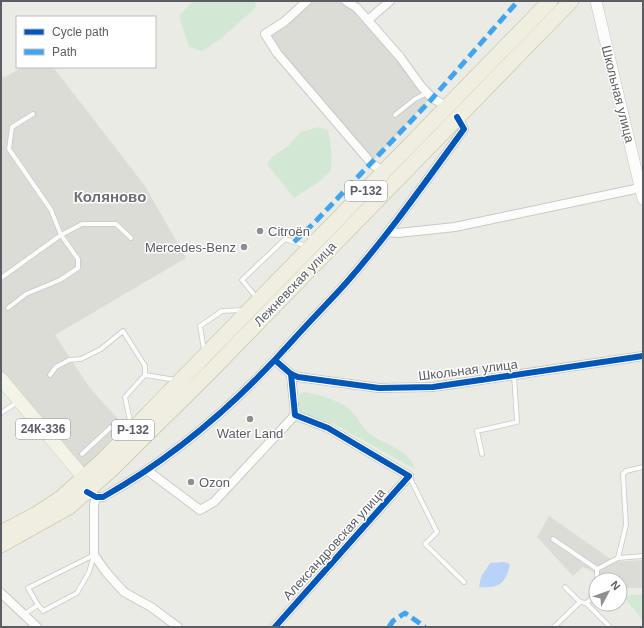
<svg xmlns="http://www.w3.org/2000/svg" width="644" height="628" viewBox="0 0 644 628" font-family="Arial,sans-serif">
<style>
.industrial{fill:#dcdcd7}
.green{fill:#d3e8d4}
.water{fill:#b8d2f8}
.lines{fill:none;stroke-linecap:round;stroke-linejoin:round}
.lane-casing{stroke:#c8c9c8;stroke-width:5.5}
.street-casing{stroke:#c8c9c8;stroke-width:10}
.secondary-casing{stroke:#c6c7c7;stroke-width:12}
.primary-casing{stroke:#d3d0b3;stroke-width:14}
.highway-casing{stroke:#c3bc92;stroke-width:16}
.lane{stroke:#fcfcfb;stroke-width:4}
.street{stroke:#fcfcfb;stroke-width:8}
.secondary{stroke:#fcfcfb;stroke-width:11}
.primary{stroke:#f3f3e7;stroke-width:13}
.highway{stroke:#efeee0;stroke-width:15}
.quiet{stroke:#40a5ee;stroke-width:5;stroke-dasharray:10 5;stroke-linecap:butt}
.cycleway-casing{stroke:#fff;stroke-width:8}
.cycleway{stroke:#0057b8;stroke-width:6}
.poi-dot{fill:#8d8f92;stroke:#fff;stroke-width:1.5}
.labels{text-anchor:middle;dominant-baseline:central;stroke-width:3;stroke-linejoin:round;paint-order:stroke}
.shield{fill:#fff;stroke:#8c8e92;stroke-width:1}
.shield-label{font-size:12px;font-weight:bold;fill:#5b5d64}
.street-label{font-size:13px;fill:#5b5d64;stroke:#fff}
.poi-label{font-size:13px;fill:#5b5d64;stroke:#fff;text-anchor:start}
.quarter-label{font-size:15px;font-weight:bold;fill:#6c6f76;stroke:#fff}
</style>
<rect width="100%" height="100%" fill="#ebebe6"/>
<g class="industrial">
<path d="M312 1H339L356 11 429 99 372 162 283 56 269 36Z"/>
<path d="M22 67H53L145 186 186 258 55 335 89 387 127 429 85 473 1 376V74L4 78Z"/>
<path d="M549 516 615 562 643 560V588H620V580H601V576L583 567 573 576 537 537Z"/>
</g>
<g class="green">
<path d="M193 1H255L256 7 222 38 202 51 189 47 179 16Z"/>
<path d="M317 127 328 130 332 155 331 170 322 180 294 198 267 164 273 156 288 146 301 132Z"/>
<path d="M304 392C317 394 336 399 348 408 357 414 361 427 370 434 385 445 409 449 415 469L334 424 299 412V394Z"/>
<path d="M643 594V620L623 596Z"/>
</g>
<path class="water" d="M504 562 510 564C506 583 499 589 479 587L481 577 490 563Z"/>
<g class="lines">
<g class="lane-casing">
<g id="lane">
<path d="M395 115 415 99 427 93"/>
<path d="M1 278 61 235 82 224H116L131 238"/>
<path d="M257 298 242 280 285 239 307 246"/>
<path d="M8 308 26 294 60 280 78 268V259L61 235 51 210 9 149 12 127 33 114"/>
<path d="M204 350 200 326 222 311 242 310"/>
<path d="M50 375 56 367 69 360 81 359 101 349 123 331 145 366V375"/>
<path d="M1 413 13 405"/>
<path d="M131 426 125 397 145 375 176 380"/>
<path d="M82 454 111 427 121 438"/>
<path d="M482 454 477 431 517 422 514 376"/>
<path d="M643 467 626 471 623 474 626 525 618 558 643 556"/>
<path d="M409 476 437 532 425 544 464 582"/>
<path d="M553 539 597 569"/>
<path d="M597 580V569L618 558"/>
<path d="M565 587 580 602 586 603 610 627"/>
<path d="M586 603 590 600 596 590"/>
<path d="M38 605 43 611 77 593 89 572 94 555"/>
<path d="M23 615 38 605 28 588 94 555"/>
<path d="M554 627 580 602"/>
</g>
</g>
<g class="street-casing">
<g id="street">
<path d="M307 1 284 22 265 34 277 53 372 164 385 172"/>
<path d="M346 1 357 8 400 57 421 86 432 98 448 107"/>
<path d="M368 20 390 1"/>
<path d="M388 232 398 233 455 227 640 188"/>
<path d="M276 361 291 374 298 377 379 388 433 387 643 356"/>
<path d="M148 471 200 510 214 502 295 415"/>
<path d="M87 492 96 497H103C175 457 238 402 293 340 310 321 329 302 346 283 389 234 426 181 464 129L457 117"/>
<path d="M96 497 94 505V555L106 572 124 592 151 607 178 627"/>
<path d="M1 593 37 627"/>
<path d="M275 627 409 476 328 428 295 415 291 374"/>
</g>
</g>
<g class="secondary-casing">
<path id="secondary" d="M596 1 643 199"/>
</g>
<g class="primary-casing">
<path id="primary" d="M1 379 90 485"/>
</g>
<g class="highway-casing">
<g id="highway">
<path d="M1 533 38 513 61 498 104 459 550 1"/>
<path d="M1 545 69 507 112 469 211 371 571 1"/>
</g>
</g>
<use href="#lane" class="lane"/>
<use href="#street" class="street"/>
<use href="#secondary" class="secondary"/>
<use href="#primary" class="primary"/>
<use href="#highway" class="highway"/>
<g class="quiet">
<path d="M294 242 315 222 430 101 518 1"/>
<path d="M389 627 393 621 405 613 425 627"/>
</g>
<g class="cycleway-casing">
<g id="cycleway">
<path d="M276 361 291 374 298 377 379 388 433 387 643 356"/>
<path d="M87 492 96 497H103C175 457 238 402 293 340 310 321 329 302 346 283 389 234 426 181 464 129L457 117"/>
<path d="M275 627 409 476 328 428 295 415 291 374"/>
</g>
</g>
<use href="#cycleway" class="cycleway"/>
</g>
<g class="poi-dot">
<circle cx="260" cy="231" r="4"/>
<circle cx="244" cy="247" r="4"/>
<circle cx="250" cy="419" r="4"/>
<circle cx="191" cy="482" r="4"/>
</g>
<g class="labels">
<g class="shield">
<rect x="345" y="181" width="42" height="20" rx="3"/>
<rect x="16" y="419" width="54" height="20" rx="3"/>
<rect x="112" y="420" width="42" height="20" rx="3"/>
</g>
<g class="shield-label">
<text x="366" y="191">Р-132</text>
<text x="43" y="429">24К-336</text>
<text x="133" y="430">Р-132</text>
</g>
<g class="street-label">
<text transform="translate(618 94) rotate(76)">Школьная улица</text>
<text transform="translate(295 284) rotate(-46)">Лежневская улица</text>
<text transform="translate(468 370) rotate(-7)">Школьная улица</text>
<text transform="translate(334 544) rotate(-48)">Александровская улица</text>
</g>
<g class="poi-label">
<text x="268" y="231">Citroën</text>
<text x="236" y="247" text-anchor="end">Mercedes-Benz</text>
<text x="250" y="433" text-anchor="middle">Water Land</text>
<text x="199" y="482">Ozon</text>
</g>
<g class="quarter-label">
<text x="110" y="196">Коляново</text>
</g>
</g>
<rect width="644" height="628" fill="none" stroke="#5b5d64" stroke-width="4"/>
<rect x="16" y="16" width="140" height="52" fill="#ffffff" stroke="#bdbec1"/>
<rect x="24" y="29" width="20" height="6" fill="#0057b8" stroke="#bdbec1"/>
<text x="52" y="36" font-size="12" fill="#5b5d64">Cycle path</text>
<rect x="24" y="49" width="20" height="6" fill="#40a5ee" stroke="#bdbec1"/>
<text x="52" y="56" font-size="12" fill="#5b5d64">Path</text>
<g transform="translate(608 592) rotate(49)"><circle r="19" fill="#ffffff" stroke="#bdbec1"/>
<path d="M0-3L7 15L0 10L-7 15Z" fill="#8d8f92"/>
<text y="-6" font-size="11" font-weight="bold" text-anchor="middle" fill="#5b5d64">N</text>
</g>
</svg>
